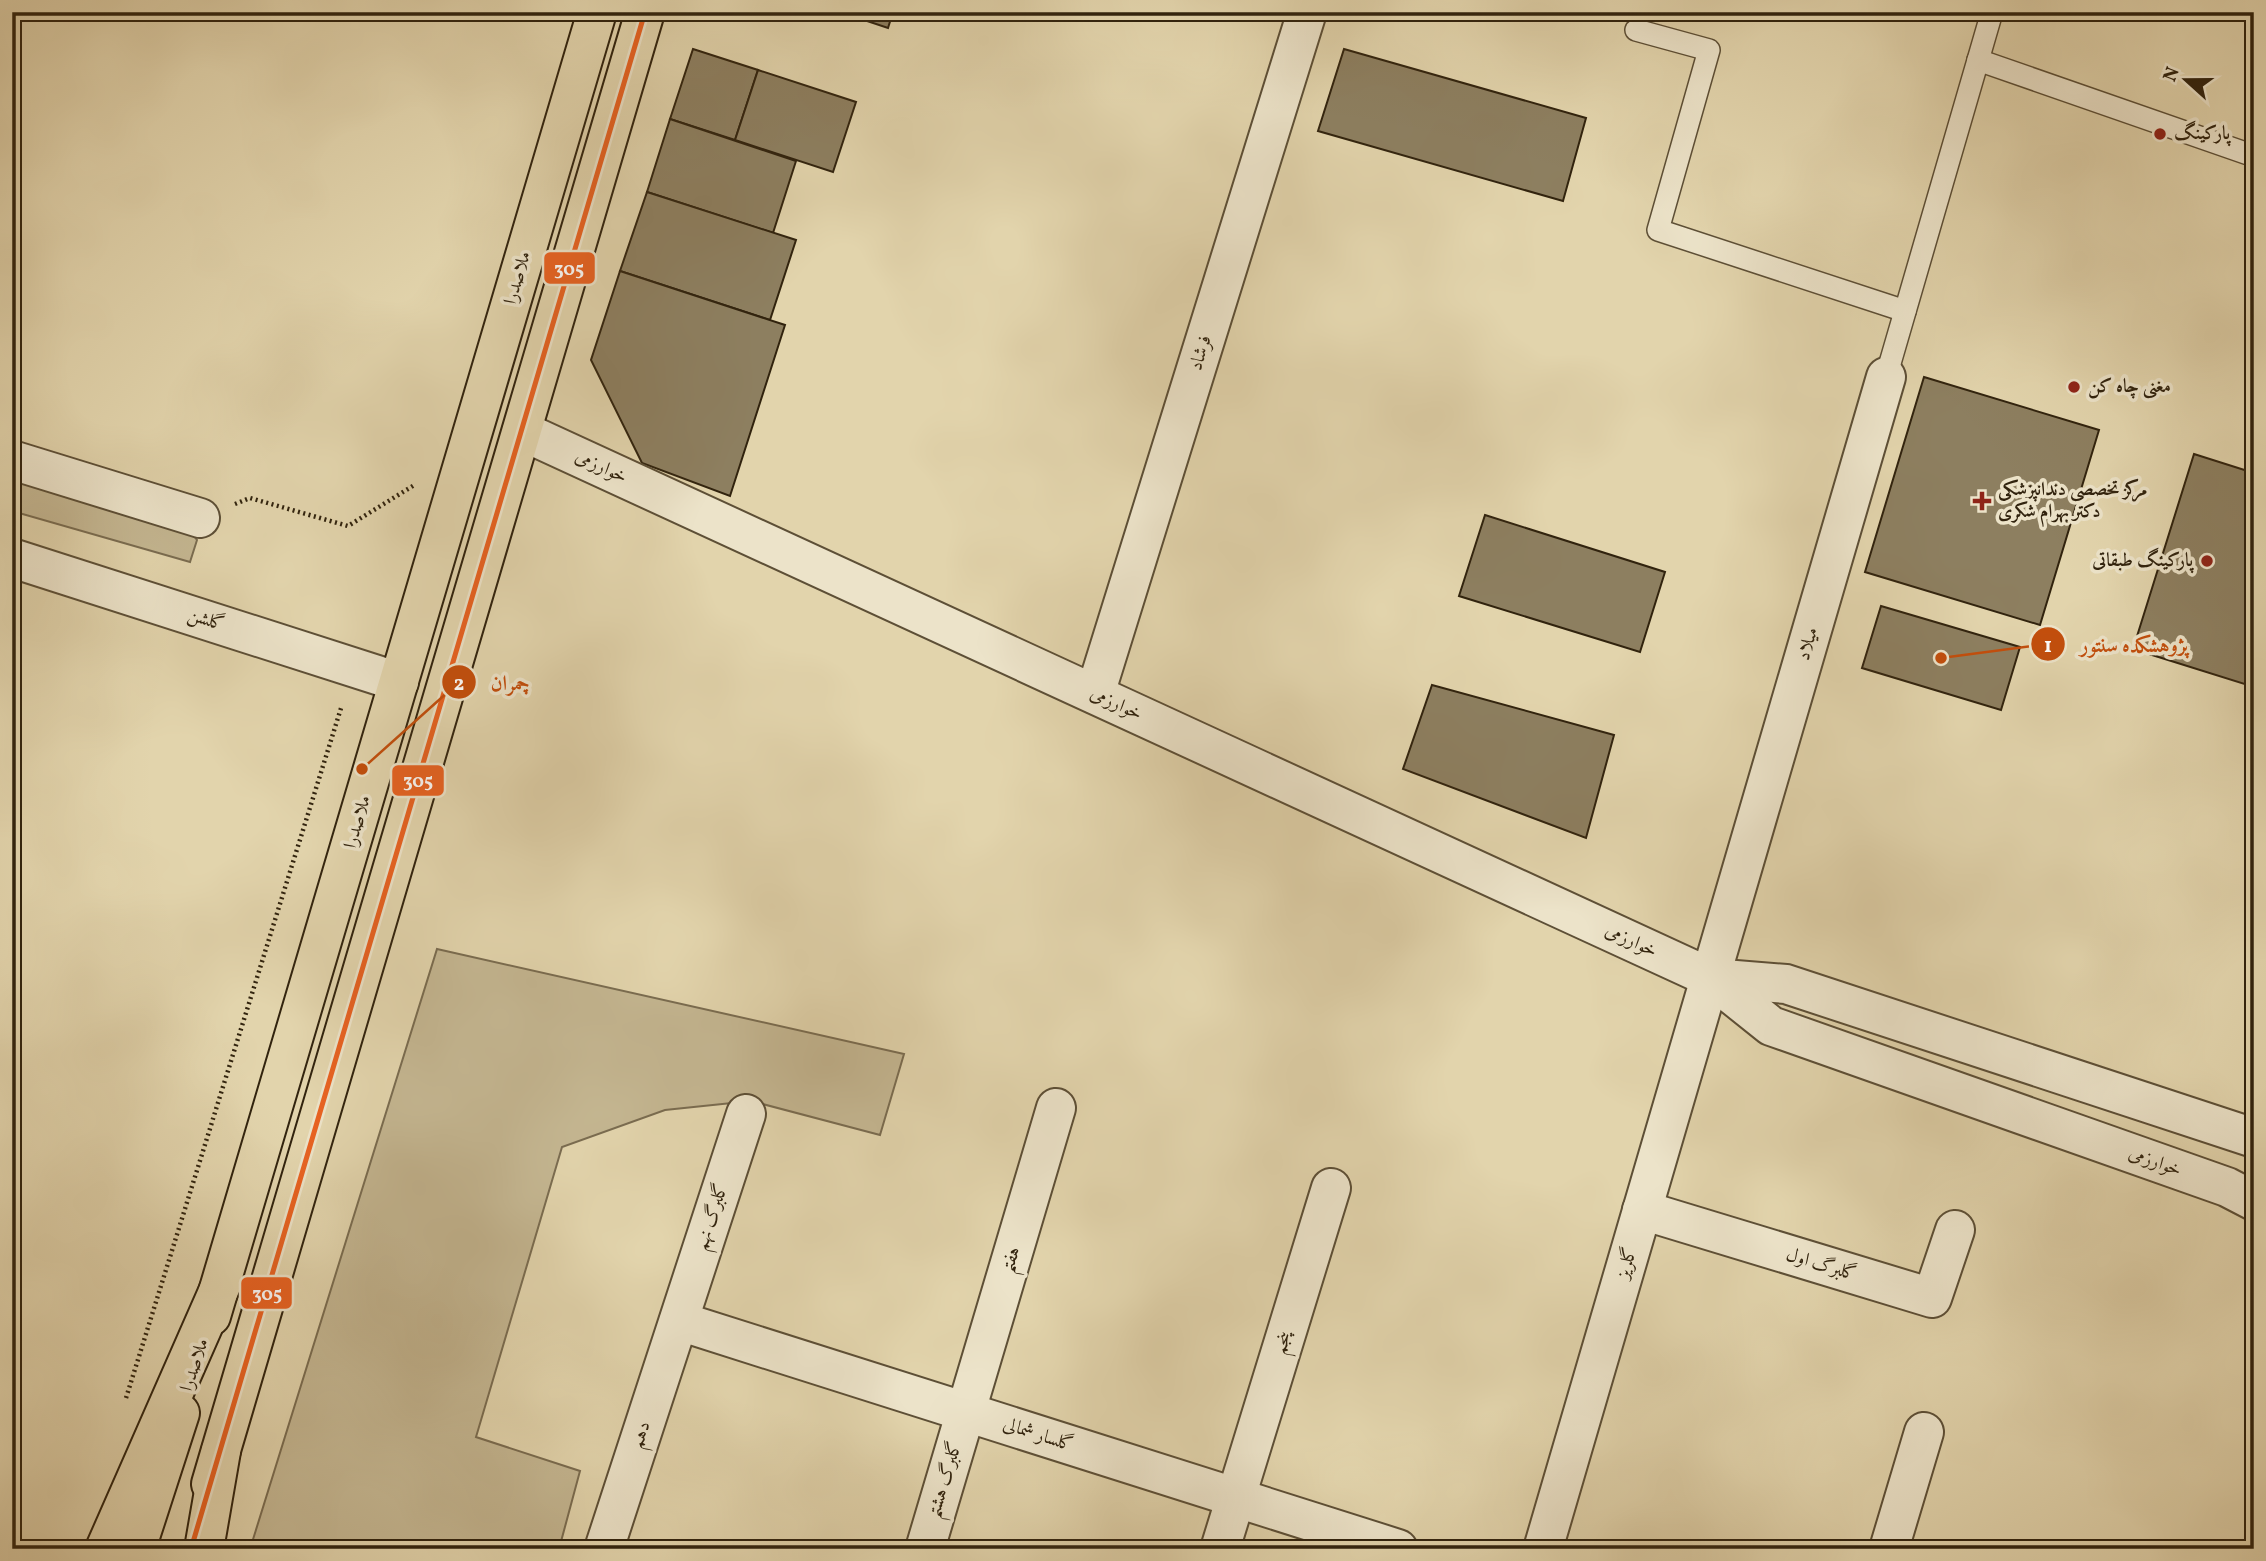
<svg xmlns="http://www.w3.org/2000/svg" width="2266" height="1561" viewBox="0 0 2266 1561" font-family="Vollkorn,Amiri,serif">
<style>
.green{fill:#c4b691;stroke:#7a6c50;stroke-width:2}
.building{fill:#8d7f60;stroke:#31230e;stroke-width:2}
.lines{fill:none;stroke-linecap:round;stroke-linejoin:round}
.service-casing{stroke:#5d4f36;stroke-width:24}
.minor-casing{stroke:#5d4f36;stroke-width:42}
.tertiary-casing{stroke:#5d4f36;stroke-width:42}
.primary-casing{stroke:#31230e;stroke-width:42}
.trunk-casing{stroke:#31230e;stroke-width:42}
.path{stroke:#31230e;stroke-width:4.5;stroke-dasharray:2 3.5;stroke-linecap:butt}
.service{stroke:#ece3c9;stroke-width:21}
.minor{stroke:#ece3c9;stroke-width:38}
.tertiary{stroke:#ece3c9;stroke-width:38}
.primary{stroke:#e2d4ac;stroke-width:38}
.trunk{stroke:#e2d4ac;stroke-width:38}
.bus-1-casing{stroke:#ece3c9;stroke-width:10}
.bus-1{stroke:#e86221;stroke-width:5}
.poi-dot{fill:#8f2418;stroke:#ece3c9;stroke-width:2.5}
.labels{text-anchor:middle;dominant-baseline:central;stroke-width:7;stroke-linejoin:round;paint-order:stroke}
.poi-label{font-size:19px;font-weight:bold;fill:#31230e;stroke:#ece3c9;text-anchor:start}
.street-label{font-size:19px;fill:#31230e;stroke:#ece3c9}
.leader{fill:none;stroke:#c34e0c;stroke-width:2.5}
.callout-dot{fill:#c34e0c;stroke:#ece3c9;stroke-width:2.5}
.mark-label{font-size:21px;text-anchor:middle;font-weight:bold;fill:#fff}
.callout-label{font-size:21px;text-anchor:middle;font-weight:bold;fill:#c34e0c;stroke:#ece3c9;stroke-width:7;stroke-linejoin:round;paint-order:stroke}
.line-badge{stroke:#ece3c9;stroke-width:2.5}
.badge-label{font-size:19px;text-anchor:middle;font-weight:bold;fill:#fff}
</style>
<rect width="100%" height="100%" fill="#e2d4ac"/>
<filter id="stains"><feTurbulence type="fractalNoise" baseFrequency=".00286" numOctaves="4"/><feColorMatrix values="0 0 0 0 .2 0 0 0 0 .09 0 0 0 0 .02 0 0 0 .5 -.17"/></filter>
<radialGradient id="worn" r=".72"><stop offset=".6" stop-color="#630" stop-opacity="0"/><stop offset="1" stop-color="#630" stop-opacity=".3"/></radialGradient>
<g class="green">
<path d="M12 479 189 530 197 540 190 562 12 511Z"/>
<path d="M437 949 904 1054 880 1135 751 1101 665 1110 562 1147 476 1437 580 1471 559 1549H250Z"/>
</g>
<g class="building">
<path d="M840 12H893L888 28Z"/>
<path d="M693 49 758 70 735 140 670 119Z"/>
<path d="M1344 49 1586 118 1563 201 1318 131Z"/>
<path d="M758 70 856 102 833 172 735 140Z"/>
<path d="M670 119 796 161 773 233 647 192Z"/>
<path d="M647 192 796 240 770 320 620 271Z"/>
<path d="M620 271 785 325 730 496 642 463 591 360Z"/>
<path d="M1924 377 2099 430 2040 625 1865 572Z"/>
<path d="M2194 454 2254 473V687L2133 649Z"/>
<path d="M1485 515 1665 572 1640 652 1459 596Z"/>
<path d="M1881 606 2020 647 2001 710 1862 668Z"/>
<path d="M1432 685 1614 735 1586 838 1403 769Z"/>
</g>
<g class="lines">
<g class="service-casing">
<g id="service">
<path d="M1636 30 1709 50 1658 230 1905 311"/>
<path d="M1978 60 2254 156"/>
<path d="M1886 377 1992 12"/>
</g>
</g>
<g class="minor-casing">
<g id="minor">
<path d="M12 460 200 518"/>
<path d="M12 558 399 682"/>
<path d="M1095 694 1307 12"/>
<path d="M1642 1210 1932 1298 1955 1230"/>
<path d="M679 1321 1398 1549"/>
<path d="M604 1549 746 1114"/>
<path d="M925 1549 1056 1108"/>
<path d="M1220 1549 1331 1188"/>
<path d="M1543 1549 1886 377"/>
<path d="M1889 1549 1924 1432"/>
</g>
</g>
<g class="tertiary-casing">
<g id="tertiary">
<path d="M522 431 1711 978 1771 1026 2227 1187 2254 1201"/>
<path d="M1711 978 1786 984 2254 1138"/>
</g>
</g>
<g class="primary-casing">
<g id="primary">
<path d="M211 1316 597 12"/>
<path d="M211 1484 645 12"/>
<path d="M136 1549 180 1413"/>
</g>
</g>
<g class="trunk-casing">
<g id="trunk">
<path d="M105 1549 222 1283"/>
<path d="M204 1549 221 1451"/>
</g>
</g>
<g class="path">
<path d="M235 504 250 498 348 526 416 484"/>
<path d="M126 1398 342 705"/>
</g>
<use href="#service" class="service"/>
<use href="#minor" class="minor"/>
<use href="#tertiary" class="tertiary"/>
<use href="#primary" class="primary"/>
<use href="#trunk" class="trunk"/>
<g class="bus-1-casing">
<path id="bus-1" d="M191 1549 645 12"/>
</g>
<use href="#bus-1" class="bus-1"/>
</g>
<g class="poi-dot">
<circle cx="2160" cy="134" r="7"/>
<circle cx="2074" cy="387" r="7"/>
<path d="M1978.5 490.5h7v7h7v7h-7v7h-7v-7h-7v-7h7z"/>
<circle cx="2207" cy="561" r="7"/>
</g>
<g class="labels">
<g class="poi-label">
<text x="2174" y="134">پارکینگ</text>
<text x="2088" y="387">مغنی چاه کن</text>
<text x="1998" y="490">مرکز تخصصی دندانپزشکی<tspan x="1998" dy="22">دکتر بهرام شکری</tspan></text>
<text x="2193" y="561" text-anchor="end">پارکینگ طبقاتی</text>
</g>
<g class="street-label">
<text transform="translate(518 278) rotate(-74)">ملاصدرا</text>
<text transform="translate(1201 353) rotate(-73)">فرشاد</text>
<text transform="translate(601 467) rotate(25)">خوارزمی</text>
<text transform="translate(206 620) rotate(18)">گلشن</text>
<text transform="translate(1808 644) rotate(-74)">میلاد</text>
<text transform="translate(1116 704) rotate(25)">خوارزمی</text>
<text transform="translate(358 822) rotate(-74)">ملاصدرا</text>
<text transform="translate(1631 941) rotate(25)">خوارزمی</text>
<text transform="translate(2155 1162) rotate(20)">خوارزمی</text>
<text transform="translate(712 1217) rotate(-72)">گلبرگ نهم</text>
<text transform="translate(1011 1260) rotate(-73)">هفتم</text>
<text transform="translate(1627 1263) rotate(-74)">گلریز</text>
<text transform="translate(1821 1265) rotate(17)">گلبرگ اول</text>
<text transform="translate(1283 1343) rotate(-73)">پنجم</text>
<text transform="translate(195 1365) rotate(-72)">ملاصدرا</text>
<text transform="translate(641 1435) rotate(-72)">دهم</text>
<text transform="translate(1038 1435) rotate(18)">گلسار شمالی</text>
<text transform="translate(945 1480) rotate(-73)">گلبرگ هشتم</text>
</g>
</g>
<path class="leader" d="M1941 658L2048 644M362 769L459 682"/>
<g class="callout-dot">
<circle cx="1941" cy="658" r="7"/>
<circle cx="362" cy="769" r="7"/>
<circle cx="2048" cy="644" r="18"/>
<circle cx="459" cy="682" r="18"/>
</g>
<g class="mark-label">
<text x="2048" y="652">1</text>
<text x="459" y="690">2</text>
</g>
<g class="callout-label">
<text x="2134" y="652">پژوهشکده سنتور</text>
<text x="510" y="690">چمران</text>
</g>
<g class="line-badge">
<rect x="543" y="251" width="53" height="34" rx="7" fill="#e86221"/>
<rect x="391" y="764" width="54" height="33" rx="7" fill="#e86221"/>
<rect x="240" y="1276" width="53" height="34" rx="7" fill="#e86221"/>
</g>
<g class="badge-label">
<text x="569" y="275">305</text>
<text x="418" y="787">305</text>
<text x="267" y="1300">305</text>
</g>
<rect width="2266" height="1561" fill="none" stroke="#e2d4ac" stroke-width="42"/>
<rect x="14" y="14" width="2238" height="1533" fill="none" stroke="#31230e" stroke-width="3.5"/>
<rect x="21" y="21" width="2224" height="1519" fill="none" stroke="#31230e" stroke-width="2"/>
<g transform="translate(2186 80) rotate(291)" stroke="#ece3c9" stroke-width="5" paint-order="stroke">
<path d="M0-5L12 26L0 18L-12 26Z" fill="#31230e"/>
<text y="-10" font-size="19" font-weight="bold" text-anchor="middle" fill="#31230e">N</text>
</g>
<rect width="100%" height="100%" filter="url(#stains)"/>
<rect width="100%" height="100%" fill="url(#worn)"/>
</svg>
